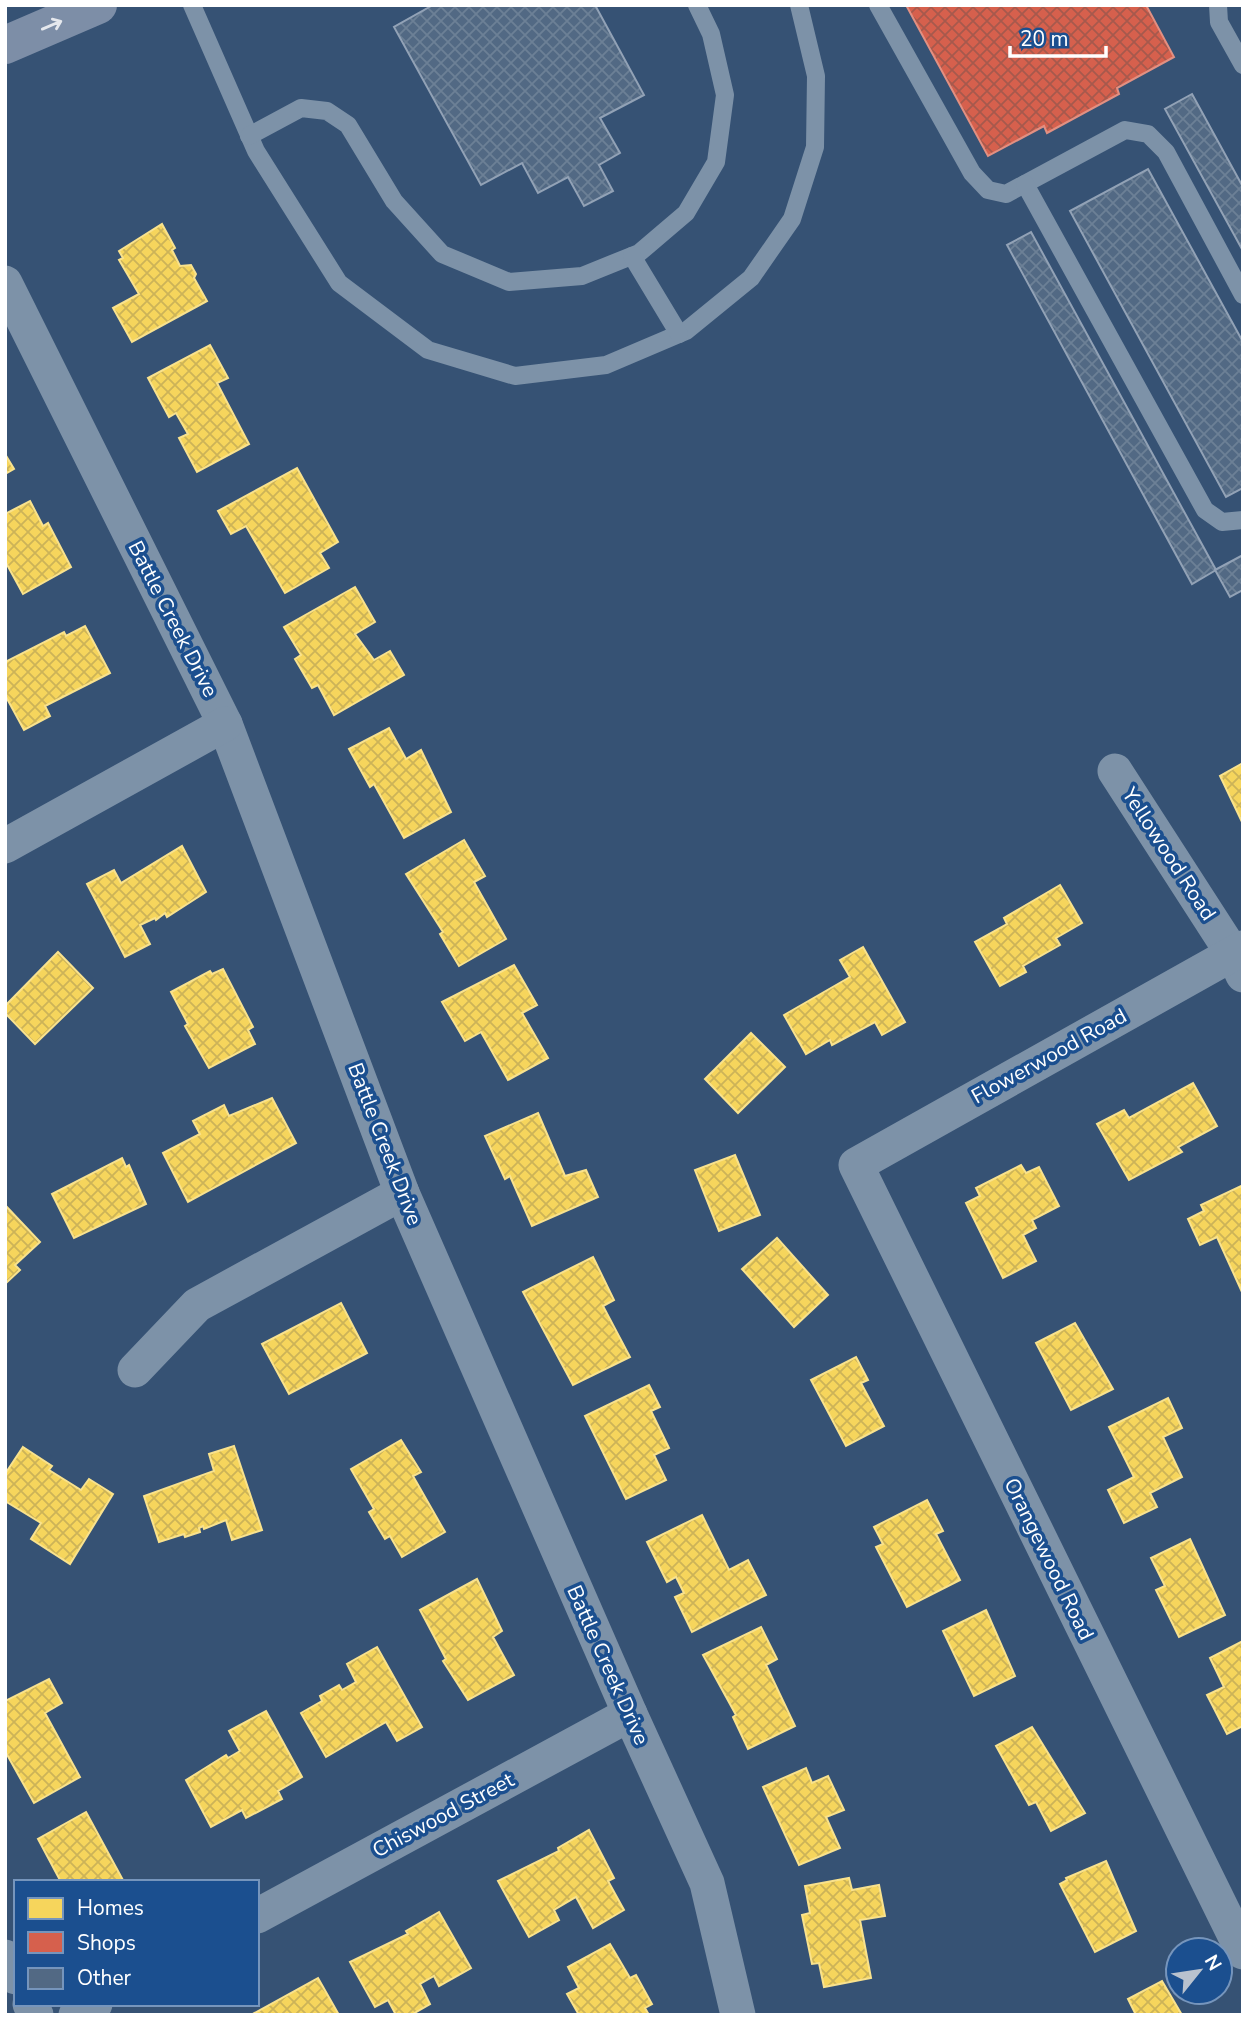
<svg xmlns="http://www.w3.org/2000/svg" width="1248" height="2020" viewBox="0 0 1248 2020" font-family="'Nunito Sans',sans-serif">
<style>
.homes{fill:url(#homes-cross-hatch);stroke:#f9e28d;stroke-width:2}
.shops{fill:url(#shops-cross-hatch);stroke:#e29082;stroke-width:2}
.building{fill:url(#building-cross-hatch);stroke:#92a2b6;stroke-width:2}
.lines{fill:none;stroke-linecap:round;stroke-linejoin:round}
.service{stroke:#7d92a8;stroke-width:18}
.minor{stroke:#7d92a8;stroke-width:35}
.primary{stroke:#7d8ea7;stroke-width:38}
.oneway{stroke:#e5e8ed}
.labels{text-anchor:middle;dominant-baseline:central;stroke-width:7;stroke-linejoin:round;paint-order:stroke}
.street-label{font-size:21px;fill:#fff;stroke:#1b4f8f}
</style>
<defs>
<pattern id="homes-cross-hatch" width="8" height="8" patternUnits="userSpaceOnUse" patternTransform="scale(1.75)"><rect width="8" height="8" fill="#f6d55c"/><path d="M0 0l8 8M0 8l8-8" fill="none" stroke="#ccb358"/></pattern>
<pattern id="shops-cross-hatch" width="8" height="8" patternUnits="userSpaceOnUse" patternTransform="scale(1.75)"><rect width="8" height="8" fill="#d6604d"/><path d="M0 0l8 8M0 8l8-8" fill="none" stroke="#a6594d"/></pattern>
<pattern id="building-cross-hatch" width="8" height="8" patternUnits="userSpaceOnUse" patternTransform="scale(1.75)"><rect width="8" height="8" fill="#526984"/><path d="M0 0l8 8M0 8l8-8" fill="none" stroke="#6c8096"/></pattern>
</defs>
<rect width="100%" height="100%" fill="#365274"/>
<g class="homes">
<path d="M162 224 175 248 172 250 180 266 191 265 196 274 194 278 207 301 132 342 113 308 139 294 119 260 123 258 119 251Z"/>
<path d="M210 345 228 378 217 383 249 444 197 472 179 438 188 434 176 413 169 417 148 378Z"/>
<path d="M5 454 14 469 5 474Z"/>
<path d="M297 468 338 542 320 553 329 568 285 593 246 526 231 534 218 511Z"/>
<path d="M30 501 43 526 48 523 71 567 23 594 5 561V514Z"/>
<path d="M355 587 375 622 355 634 374 660 390 651 404 675 334 715 318 685 312 688 295 659 301 655 284 627Z"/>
<path d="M85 626 110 673 45 706 50 716 24 730 5 695V662L64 632 66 636Z"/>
<path d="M389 728 406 759 421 750 451 812 404 838 374 784 370 787 349 749Z"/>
<path d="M1243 763V824L1220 776Z"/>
<path d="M464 840 485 876 474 882 506 939 459 966 440 934 443 932 406 874Z"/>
<path d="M182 846 206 892 167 917 165 913 156 920 155 918 140 925 150 944 125 957 87 884 114 870 121 883Z"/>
<path d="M1060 885 1082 923 1056 938 1060 945 1023 966 1026 972 1000 986 975 942 1007 924 1004 918Z"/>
<path d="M863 947 905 1022 882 1035 875 1022 832 1045 830 1040 806 1054 784 1015 850 977 840 960Z"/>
<path d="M58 952 93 988 35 1044 5 1013V1006Z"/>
<path d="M514 965 537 1005 522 1013 548 1058 508 1080 481 1032 465 1041 442 1002Z"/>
<path d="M223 969 253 1027 248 1030 255 1044 209 1068 185 1026 188 1024 171 992 210 971 212 974Z"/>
<path d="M751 1033 785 1067 738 1113 705 1079Z"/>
<path d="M1193 1083 1217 1126 1178 1147 1182 1152 1129 1180 1097 1124 1124 1110 1129 1118Z"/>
<path d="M272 1098 296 1143 188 1202 163 1153 200 1134 193 1121 224 1105 229 1116Z"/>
<path d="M538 1113 565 1176 586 1170 598 1197 532 1226 510 1176 505 1179 485 1136Z"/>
<path d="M735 1155 760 1215 719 1231 695 1170Z"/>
<path d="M122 1158 126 1167 129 1165 146 1204 74 1238 52 1194Z"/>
<path d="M1021 1165 1026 1173 1039 1167 1059 1206 1032 1220 1036 1228 1023 1235 1036 1261 1003 1278 966 1203 980 1196 976 1188Z"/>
<path d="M1241 1186 1243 1190 1242 1292 1217 1237 1200 1245 1188 1219 1204 1211 1201 1205Z"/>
<path d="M5 1205 40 1242 15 1265 20 1270 5 1284Z"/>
<path d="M777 1238 828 1295 794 1327 742 1269Z"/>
<path d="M593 1257 614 1300 603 1306 630 1357 573 1385 523 1292Z"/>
<path d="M341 1303 367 1353 289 1394 262 1344Z"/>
<path d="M1075 1323 1113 1389 1071 1410 1036 1343Z"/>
<path d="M856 1357 868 1380 861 1383 884 1426 846 1446 811 1380Z"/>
<path d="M649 1385 660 1407 651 1411 669 1448 654 1455 666 1480 626 1499 585 1416Z"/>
<path d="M1168 1398 1182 1428 1163 1437 1182 1477 1150 1493 1157 1507 1124 1523 1108 1490 1134 1477 1109 1427Z"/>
<path d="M401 1440 421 1472 413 1476 445 1532 402 1557 390 1536 385 1539 369 1512 374 1509 351 1469Z"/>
<path d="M234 1446 262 1530 232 1540 226 1520 204 1529 203 1526 199 1528 200 1532 185 1537 184 1534 159 1542 144 1496 214 1471 209 1454Z"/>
<path d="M23 1447 52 1466 49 1470 81 1490 89 1479 113 1494 70 1564 31 1539 41 1523 5 1501V1474Z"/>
<path d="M927 1500 943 1531 936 1534 960 1580 907 1607 876 1547 883 1544 874 1527Z"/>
<path d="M702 1515 729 1570 748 1560 766 1595 692 1632 675 1597 684 1593 676 1577 667 1582 647 1542Z"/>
<path d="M1190 1539 1225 1615 1179 1637 1156 1590 1165 1586 1151 1558Z"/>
<path d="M477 1579 502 1631 493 1637 514 1675 468 1700 443 1661 446 1659 420 1610Z"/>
<path d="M986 1610 1015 1676 974 1696 943 1631Z"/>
<path d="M761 1627 777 1659 766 1665 795 1726 748 1749 733 1717 736 1715 703 1655Z"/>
<path d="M1243 1641V1726L1227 1734 1207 1695 1224 1687 1210 1658Z"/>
<path d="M377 1647 422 1727 397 1741 386 1722 326 1757 301 1713 322 1701 320 1696 339 1685 342 1690 356 1682 347 1664Z"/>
<path d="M49 1679 62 1703 45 1713 80 1777 34 1803 5 1751V1701Z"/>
<path d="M266 1711 302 1777 278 1791 282 1799 246 1818 242 1810 211 1827 186 1780 226 1755 228 1758 240 1751 229 1731Z"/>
<path d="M1032 1727 1085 1813 1051 1831 1036 1802 1029 1805 996 1746Z"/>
<path d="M806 1768 812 1783 828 1776 844 1810 826 1817 840 1848 799 1865 763 1787Z"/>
<path d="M86 1812 124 1882H61L38 1839Z"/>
<path d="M589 1830 614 1878 608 1881 624 1910 593 1928 576 1897 554 1910 559 1920 529 1937 498 1881 559 1851 558 1848Z"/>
<path d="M1106 1861 1136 1931 1095 1952 1060 1884 1067 1880 1066 1878Z"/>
<path d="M849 1878 852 1890 879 1885 885 1916 860 1920 871 1978 824 1987 819 1963 812 1964 802 1915 810 1913 805 1886Z"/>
<path d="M439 1912 471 1968 439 1986 434 1976 420 1984 430 2004 411 2015H396L388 2000 375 2007 350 1962 408 1934 406 1931Z"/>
<path d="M610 1944 630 1978 636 1975 652 2004 645 2008 649 2015H579L567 1994 579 1988 568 1967Z"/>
<path d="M318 1978 339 2015H251Z"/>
<path d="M1162 1981 1182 2015H1136L1128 1999Z"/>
</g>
<path class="shops" d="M906 5H1146L1174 57 1117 88 1119 94 1047 133 1044 126 988 156Z"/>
<g class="building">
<path d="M433 5H595L644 95 600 118 620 153 599 165 613 191 584 206 568 177 538 193 522 163 481 185 394 27Z"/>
<path d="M1192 94 1243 187V251L1165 109Z"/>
<path d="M1148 169 1243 342V488L1226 497 1070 211Z"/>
<path d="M1031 232 1216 570 1192 584 1007 245Z"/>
<path d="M1243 555V590L1230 597 1215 570Z"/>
</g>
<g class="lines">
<g class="service">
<path d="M192 5 256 151 339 283 428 350 515 376 606 365 686 331 751 278 792 219 815 147 816 76 799 5"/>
<path d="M878 5 972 173 988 190 1006 194 1125 130 1148 134 1166 152 1243 295"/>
<path d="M1218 5 1219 22 1243 65"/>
<path d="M249 136 301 108 327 111 348 125 394 201 442 254 509 282 582 276 639 253 686 213 716 162 725 95 711 34 697 5"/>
<path d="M1025 184 1205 510 1222 522 1243 520"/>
<path d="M632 256 679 334"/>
</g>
<g class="minor">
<path d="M5 283 225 724 402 1193 630 1714 707 1883 738 2015"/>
<path d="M1115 771 1233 954 1243 975"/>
<path d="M5 846 225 724"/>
<path d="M1243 948 856 1165 1243 1952"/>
<path d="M135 1370 197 1305 402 1193"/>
<path d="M257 1916 630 1714"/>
<path d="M5 1957 16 1977"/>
<path d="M30 2004 36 2015"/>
<path d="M76 2015 95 2004"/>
</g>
<path class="primary" d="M5 45 98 5"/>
</g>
<defs><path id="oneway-shaft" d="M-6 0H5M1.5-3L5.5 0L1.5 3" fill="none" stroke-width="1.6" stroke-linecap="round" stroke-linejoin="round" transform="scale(1.75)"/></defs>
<use class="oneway" href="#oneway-shaft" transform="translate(52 25) rotate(-23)"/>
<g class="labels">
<g class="street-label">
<text transform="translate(173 619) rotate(63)">Battle Creek Drive</text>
<text transform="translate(1169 854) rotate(57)">Yellowood Road</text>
<text transform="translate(1049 1056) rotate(-29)">Flowerwood Road</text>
<text transform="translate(385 1144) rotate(69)">Battle Creek Drive</text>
<text transform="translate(1049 1559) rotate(64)">Orangewood Road</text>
<text transform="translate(608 1665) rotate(66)">Battle Creek Drive</text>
<text transform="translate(443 1815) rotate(-28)">Chiswood Street</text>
</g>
</g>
<rect width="1248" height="2020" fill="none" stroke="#ffffff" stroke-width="14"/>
<rect x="14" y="1880" width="245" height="126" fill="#1b4f8f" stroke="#7695bc" stroke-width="2"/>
<rect x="28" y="1898" width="35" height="21" fill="#f6d55c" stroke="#7695bc" stroke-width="2"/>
<text x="77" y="1915" font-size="21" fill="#ffffff">Homes</text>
<rect x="28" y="1932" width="35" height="21" fill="#d6604d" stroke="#7695bc" stroke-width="2"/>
<text x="77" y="1950" font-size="21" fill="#ffffff">Shops</text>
<rect x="28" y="1968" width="35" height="21" fill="#526984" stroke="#7695bc" stroke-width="2"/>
<text x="77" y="1985" font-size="21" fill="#ffffff">Other</text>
<g transform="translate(1199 1971) rotate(60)"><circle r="33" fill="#1b4f8f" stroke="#7695bc" stroke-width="2"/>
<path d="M0-5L12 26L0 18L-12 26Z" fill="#b9c2ce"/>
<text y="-10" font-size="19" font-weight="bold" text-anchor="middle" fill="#ffffff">N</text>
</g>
<path d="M1010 46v10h96v-10" fill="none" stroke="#ffffff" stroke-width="3.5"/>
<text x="1020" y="46" font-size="21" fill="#ffffff" stroke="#1b4f8f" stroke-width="5" paint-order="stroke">20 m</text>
</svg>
